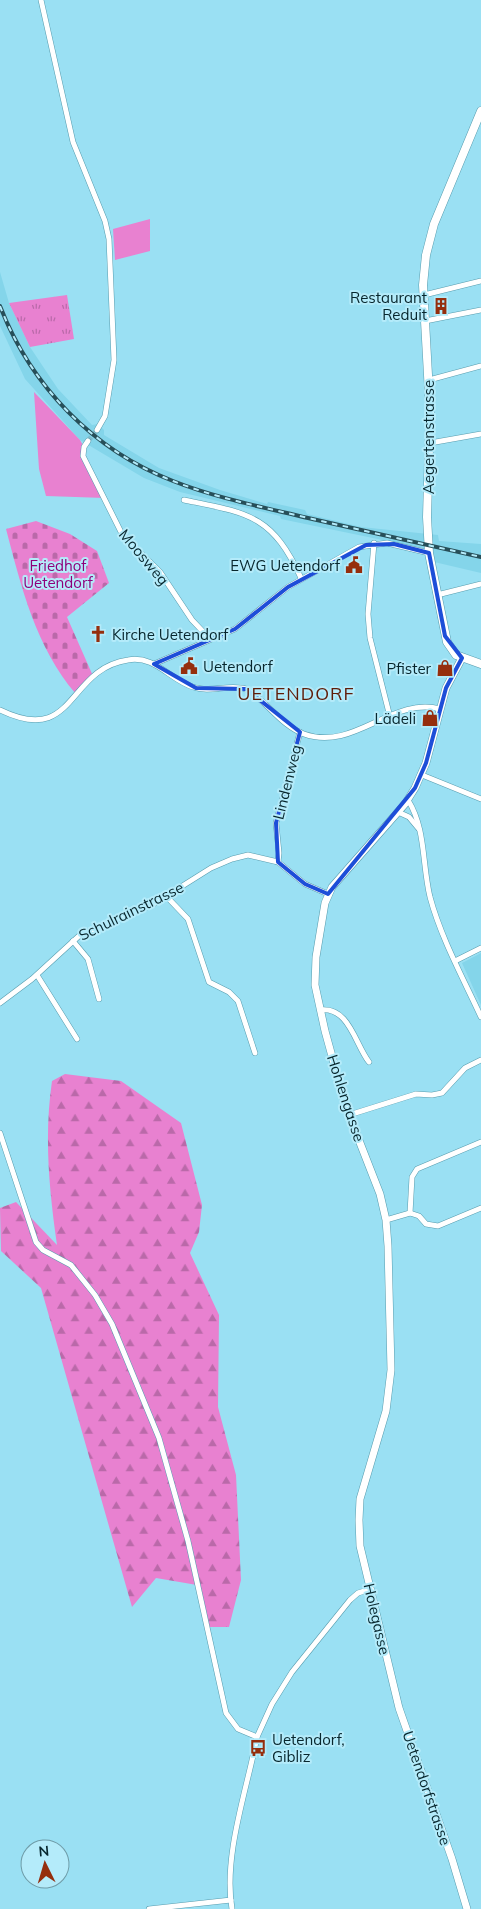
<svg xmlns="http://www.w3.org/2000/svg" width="481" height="1909" viewBox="0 0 481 1909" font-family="Mulish,sans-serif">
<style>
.built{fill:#84d5ea}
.grass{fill:url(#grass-tufts)}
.forest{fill:url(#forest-firs)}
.cemetery{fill:url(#cemetery-stones)}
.garden{fill:#e881d0}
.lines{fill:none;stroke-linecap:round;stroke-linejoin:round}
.minor-tunnel{stroke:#7dbbcb;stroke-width:5;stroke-dasharray:5 2.5;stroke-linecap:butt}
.minor-casing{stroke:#579cae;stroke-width:6}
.tertiary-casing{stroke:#579cae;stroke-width:8}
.secondary-casing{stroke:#579cae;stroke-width:9}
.minor{stroke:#fff;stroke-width:5}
.tertiary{stroke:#fff;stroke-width:7}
.secondary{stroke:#fff;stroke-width:8}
.rail-casing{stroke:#274f59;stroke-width:4}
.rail{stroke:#b4ebfa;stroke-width:2;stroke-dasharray:5.5;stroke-linecap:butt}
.marked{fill:none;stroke:#1d4ed8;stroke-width:4;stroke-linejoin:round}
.labels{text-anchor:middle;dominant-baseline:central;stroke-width:4;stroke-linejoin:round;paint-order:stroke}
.poi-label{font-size:15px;fill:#07262d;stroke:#b4ebfa;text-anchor:end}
.street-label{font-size:15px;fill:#07262d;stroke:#b4ebfa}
.park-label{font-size:15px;fill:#8f007a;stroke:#b4ebfa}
.quarter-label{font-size:18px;letter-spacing:1px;fill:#5e1c08;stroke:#b4ebfa}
</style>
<defs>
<pattern id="grass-tufts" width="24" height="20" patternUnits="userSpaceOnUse" patternTransform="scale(1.25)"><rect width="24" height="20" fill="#e881d0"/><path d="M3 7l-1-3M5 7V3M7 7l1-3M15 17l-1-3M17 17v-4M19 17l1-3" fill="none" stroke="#ba69a9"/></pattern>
<pattern id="forest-firs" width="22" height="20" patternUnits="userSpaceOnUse" patternTransform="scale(1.25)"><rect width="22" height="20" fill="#e881d0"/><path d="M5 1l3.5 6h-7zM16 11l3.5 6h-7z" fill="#ba69a9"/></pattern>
<pattern id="cemetery-stones" width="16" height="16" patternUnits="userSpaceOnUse" patternTransform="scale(1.25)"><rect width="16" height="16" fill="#e881d0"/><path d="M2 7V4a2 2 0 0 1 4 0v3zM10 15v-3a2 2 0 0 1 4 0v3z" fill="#ba69a9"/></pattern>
</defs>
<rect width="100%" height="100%" fill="#9ae0f3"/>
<g class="built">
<path d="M0 272 9 303 30 347 58 389 92 425 98 424 104 430V435L159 468 220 490 267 504 268 502 305 510 307 514 361 527 438 535 439 541 481 544V573L430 561 426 549 281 519 280 516 180 492 144 478 80 440 25 379 0 326Z"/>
<path d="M481 953V1005L462 963Z"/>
</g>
<path class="grass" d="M67 295 74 339 30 347 9 303Z"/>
<path class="forest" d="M65 1074 121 1081 181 1123 202 1205 199 1232 190 1253 219 1315 218 1407 236 1475 241 1580 229 1627H208L197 1585 156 1578 132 1607 41 1288 1 1251 0 1208 16 1202 57 1245C49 1189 44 1136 52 1081Z"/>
<path class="cemetery" d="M36 521 70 534 97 551 109 583 67 617 93 676 76 694C36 648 21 586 6 529Z"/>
<g class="garden">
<path d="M150 219V251L115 260 113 229Z"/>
<path d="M34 392 80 440 84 447 83 451 105 498 46 496 39 469Z"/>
</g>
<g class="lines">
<path class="minor-tunnel" d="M88 441 97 430"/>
<g class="minor-casing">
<g id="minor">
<path d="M41 0 73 142 105 221 109 239 114 360 105 416 97 430"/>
<path d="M424 295 481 281"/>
<path d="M425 321 481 310"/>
<path d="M429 380 481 366"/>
<path d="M88 441 84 447 83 456 122 534 160 572 192 620 210 639"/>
<path d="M430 443 481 434"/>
<path d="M184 500C247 513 272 514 301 578"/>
<path d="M374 543 368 614 370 638 390 717"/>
<path d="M437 595 481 584"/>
<path d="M154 664 235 629 288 587 359 547 387 543 429 553"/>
<path d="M0 710C76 747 66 669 128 660 155 655 170 680 193 687 210 693 229 684 246 689 267 701 280 725 304 734 354 752 392 696 440 709"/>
<path d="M422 775 481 799"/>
<path d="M408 800C426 829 422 864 430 897 441 938 463 978 481 1017"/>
<path d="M398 812 409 817 419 829"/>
<path d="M278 862 279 853 276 823 300 732"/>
<path d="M167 897 188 919 209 982 229 992 238 1001 255 1053"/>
<path d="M73 941 88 959 99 999"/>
<path d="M455 961 481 948"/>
<path d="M37 975 77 1039"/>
<path d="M0 1003 32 979 80 935 152 905 211 868 232 859 248 855 278 862 305 884 328 894"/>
<path d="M320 1010C349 1006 355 1044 369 1062"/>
<path d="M349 1115 416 1094 432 1095 442 1093 465 1068 481 1060"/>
<path d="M0 1133 36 1242 43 1250 71 1265 95 1295 112 1324 159 1438 188 1541 226 1713 238 1729 257 1737"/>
<path d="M410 1213 412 1177 417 1169 481 1142"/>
<path d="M386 1220 410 1213 419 1216 426 1224 438 1226 481 1208"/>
<path d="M149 1909 231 1900"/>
<path d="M232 1909C223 1855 247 1790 257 1737L272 1704 292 1672 350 1600 358 1593 371 1589"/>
</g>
</g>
<g class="tertiary-casing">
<path id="tertiary" d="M462 658 446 688 426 763 415 788 405 804 332 887 325 903 316 957 315 985 325 1031 346 1107 380 1194 386 1220 388 1246 391 1370 386 1411 360 1499 359 1520 360 1546 399 1708 452 1859 467 1909"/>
</g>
<g class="secondary-casing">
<path id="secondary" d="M481 111 434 224 426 255 423 285 430 411 427 517 429 553 447 642 456 655 481 664"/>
</g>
<use href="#minor" class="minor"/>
<use href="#tertiary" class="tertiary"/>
<use href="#secondary" class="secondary"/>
<g class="rail-casing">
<path id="rail" d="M0 306C31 386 93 450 173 481 216 498 262 507 308 518 365 531 423 544 481 557"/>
</g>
<use href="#rail" class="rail"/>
</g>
<path class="marked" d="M394 544 429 553 445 636 462 658 446 688 426 763 415 788 328 894 305 884 278 862 276 823 300 732 246 689 196 688 154 664 235 629 288 587 366 545Z"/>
<defs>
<g id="building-bare" transform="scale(1.35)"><path d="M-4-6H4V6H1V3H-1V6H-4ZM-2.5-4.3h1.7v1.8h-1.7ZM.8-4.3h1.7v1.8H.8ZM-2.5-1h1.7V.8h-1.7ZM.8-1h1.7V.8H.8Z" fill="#952e0d" stroke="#b4ebfa" stroke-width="2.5" paint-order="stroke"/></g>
<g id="civic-bare" transform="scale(1.35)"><path d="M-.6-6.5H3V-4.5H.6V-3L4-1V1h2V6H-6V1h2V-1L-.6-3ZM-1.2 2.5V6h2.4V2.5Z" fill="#952e0d" stroke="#b4ebfa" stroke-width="2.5" paint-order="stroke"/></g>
<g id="church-bare" transform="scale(1.35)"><path d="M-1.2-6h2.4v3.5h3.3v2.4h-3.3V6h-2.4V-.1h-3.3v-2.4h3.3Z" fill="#952e0d" stroke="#b4ebfa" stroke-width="2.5" paint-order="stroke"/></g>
<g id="shop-bare" transform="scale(1.35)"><path d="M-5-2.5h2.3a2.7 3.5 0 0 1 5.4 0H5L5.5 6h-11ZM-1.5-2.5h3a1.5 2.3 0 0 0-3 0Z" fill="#952e0d" stroke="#b4ebfa" stroke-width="2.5" paint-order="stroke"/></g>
<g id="bus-bare" transform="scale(1.35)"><path d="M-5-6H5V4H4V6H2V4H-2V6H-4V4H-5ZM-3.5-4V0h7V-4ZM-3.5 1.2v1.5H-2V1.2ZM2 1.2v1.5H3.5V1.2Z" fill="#952e0d" stroke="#b4ebfa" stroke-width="2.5" paint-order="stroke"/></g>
</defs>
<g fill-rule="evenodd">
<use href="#building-bare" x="441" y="306"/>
<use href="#civic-bare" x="354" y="565"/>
<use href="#church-bare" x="98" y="634"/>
<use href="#civic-bare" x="189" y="666"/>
<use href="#shop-bare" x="445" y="668"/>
<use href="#shop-bare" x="430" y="718"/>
<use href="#bus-bare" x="258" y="1748"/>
</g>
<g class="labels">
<g class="poi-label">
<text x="427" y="297">Restaurant<tspan x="427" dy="17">Reduit</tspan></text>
<text x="340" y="565">EWG Uetendorf</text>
<text x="112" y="634" text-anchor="start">Kirche Uetendorf</text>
<text x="203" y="666" text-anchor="start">Uetendorf</text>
<text x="431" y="668">Pfister</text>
<text x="416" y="718">Lädeli</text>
<text x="272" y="1739" text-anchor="start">Uetendorf,<tspan x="272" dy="17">Gibliz</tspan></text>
</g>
<g class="street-label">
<text transform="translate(428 437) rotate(-90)">Aegertenstrasse</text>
<text transform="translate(144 557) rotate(50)">Moosweg</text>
<text transform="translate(287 782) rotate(-76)">Lindenweg</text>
<text transform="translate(131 911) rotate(-26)">Schulrainstrasse</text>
<text transform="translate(346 1098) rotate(72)">Hohlengasse</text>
<text transform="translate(377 1619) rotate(77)">Holegasse</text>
<text transform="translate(427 1788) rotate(71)">Uetendorfstrasse</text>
</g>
<g class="park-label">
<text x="58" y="565">Friedhof<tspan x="58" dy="17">Uetendorf</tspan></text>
</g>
<g class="quarter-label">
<text x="296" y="693">UETENDORF</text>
</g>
</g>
<g transform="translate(45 1864) rotate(355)"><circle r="24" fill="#b4ebfa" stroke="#6f9ca8"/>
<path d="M0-4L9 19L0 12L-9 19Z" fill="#952e0d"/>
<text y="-8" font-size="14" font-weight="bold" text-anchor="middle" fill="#07262d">N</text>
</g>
</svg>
